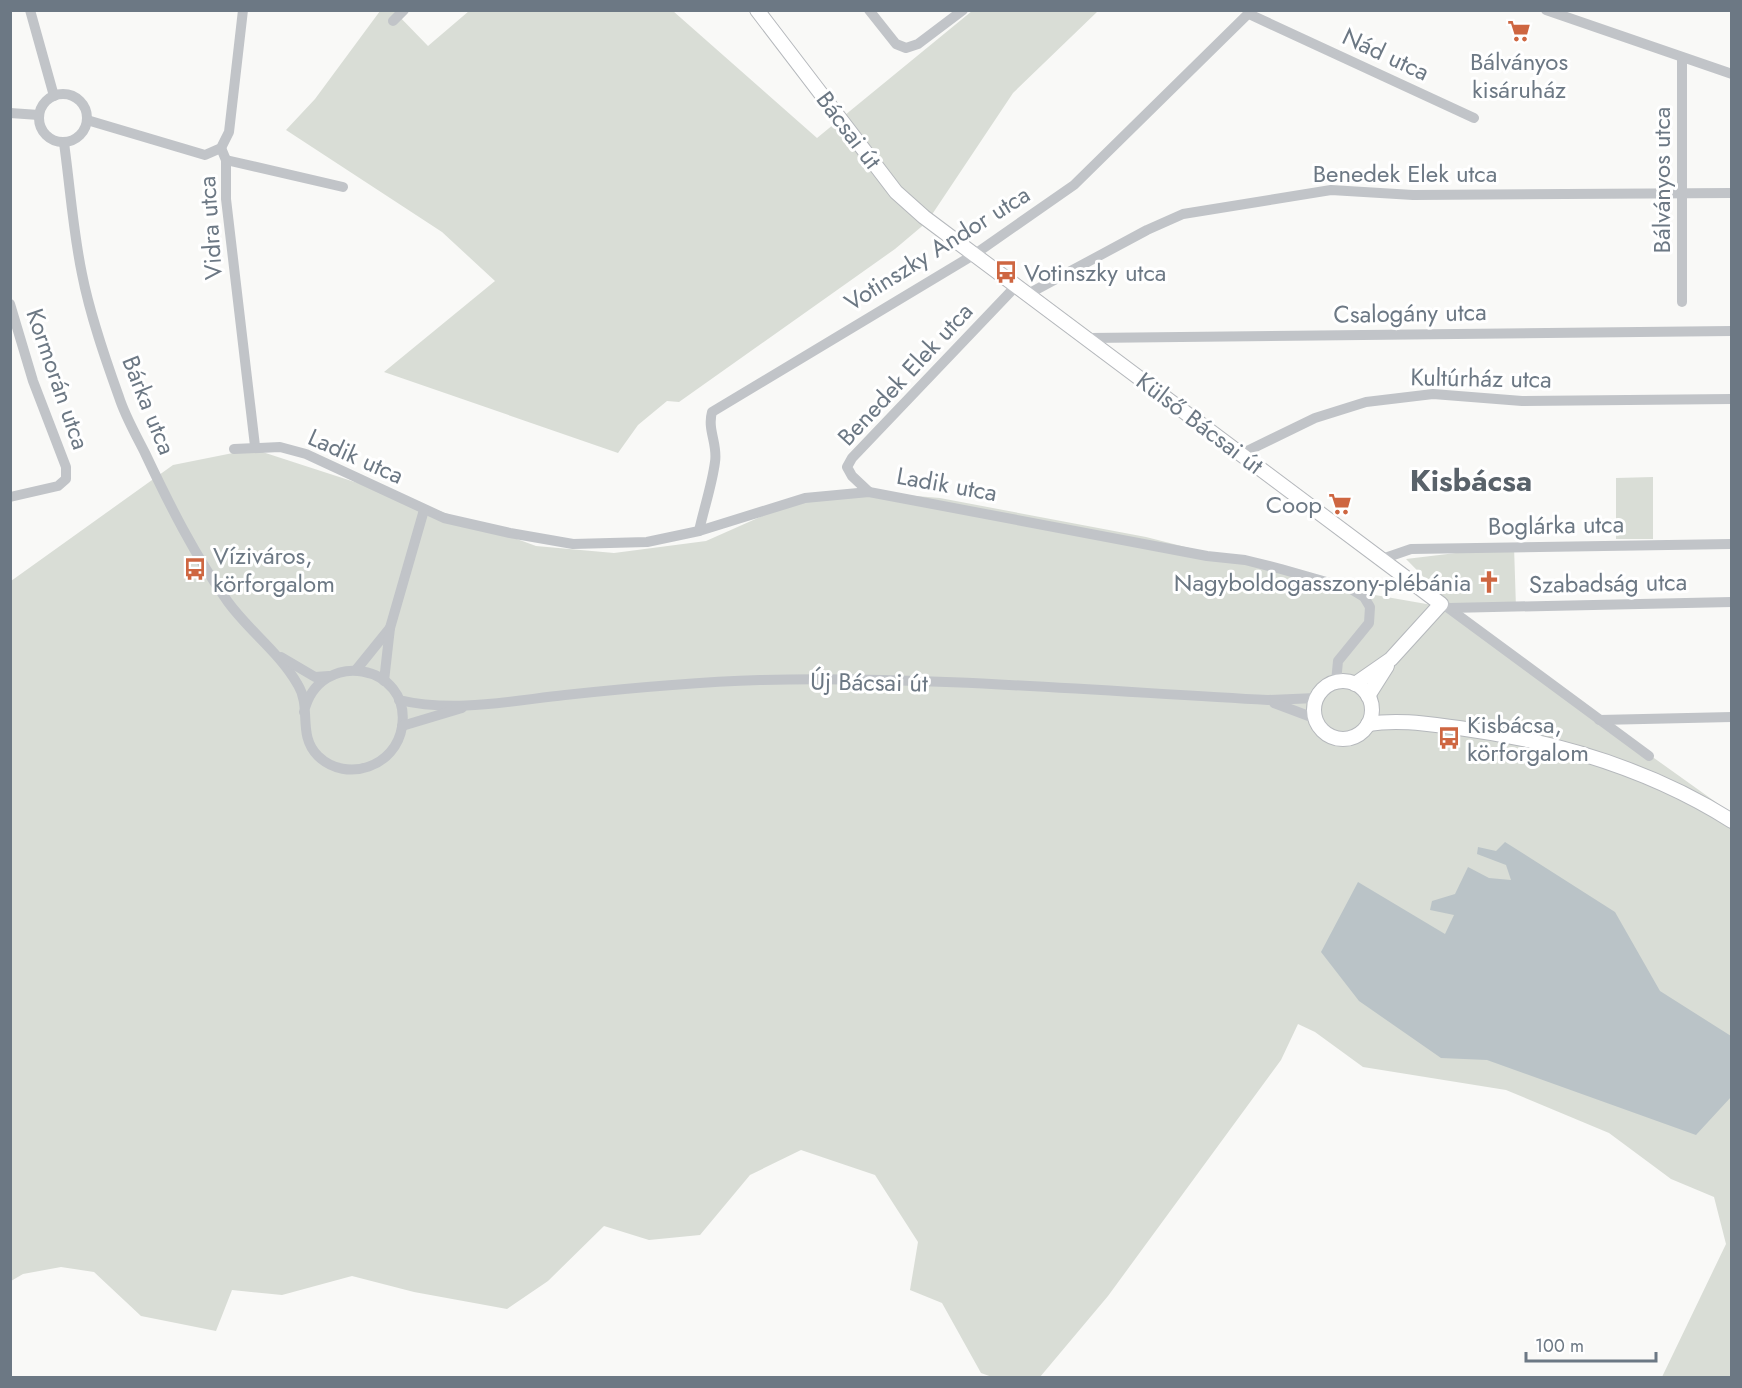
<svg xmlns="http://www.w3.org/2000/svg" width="1742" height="1388" viewBox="0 0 1742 1388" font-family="Jost,sans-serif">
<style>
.green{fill:#d9ddd6}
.water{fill:#bac3c7}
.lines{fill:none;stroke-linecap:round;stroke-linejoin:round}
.major-casing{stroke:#b5b8bc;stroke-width:16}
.minor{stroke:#c1c4c8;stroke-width:10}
.major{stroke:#fff;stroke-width:14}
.labels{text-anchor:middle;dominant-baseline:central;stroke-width:6;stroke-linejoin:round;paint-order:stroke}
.street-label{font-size:24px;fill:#6c7884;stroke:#fff}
.poi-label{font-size:24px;fill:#6c7884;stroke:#fff;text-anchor:start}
.district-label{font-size:30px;font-weight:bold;fill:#59626a;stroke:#fff}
</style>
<rect width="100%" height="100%" fill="#f9f9f7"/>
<g class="green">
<path d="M380 11H394L428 46 469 11H673L817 138 972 11H1098L1013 93 927 222 895 249 679 402 667 401 638 425 618 453 384 372 495 281 442 232 286 130 315 99Z"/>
<path d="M253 449 407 499 536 546 614 553 706 541 787 505 868 492 940 498 1146 537 1375 595 1455 609 1406 559 1514 546 1516 608 1459 610 1626 738 1731 813V1377H1662L1726 1244 1714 1197 1671 1179 1609 1133 1506 1090 1363 1067 1315 1032 1298 1024 1281 1060 1108 1296 1040 1377H992L981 1373 942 1303 910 1290 918 1242 875 1175 801 1150 750 1175 700 1235 649 1240 604 1226 548 1281 507 1309 414 1292 352 1276 282 1295 232 1290 216 1331 141 1316 94 1272 61 1267 23 1274 11 1281V581L173 465Z"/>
<path d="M1653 477V539H1616V478Z"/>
</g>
<path class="water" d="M1505 842 1615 912 1660 991 1731 1036V1097L1696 1135 1487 1060 1441 1058 1359 1001 1321 952 1358 882 1445 934 1454 915 1430 910 1432 901 1455 894 1468 867 1489 878 1511 880 1506 865 1477 854 1478 847 1496 851Z"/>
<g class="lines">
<g class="major-casing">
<g id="major">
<path d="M757 10 896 192 924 217 1441 604 1391 659 1355 684"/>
<circle cx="1343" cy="710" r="29"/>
<path d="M1368 696 1387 666"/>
<path d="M1368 724C1399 719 1428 724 1459 728 1555 741 1650 769 1732 821"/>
</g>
</g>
<g class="minor">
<path d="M30 10 54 96"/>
<path d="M869 10 896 44 906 48 918 44 963 10"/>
<path d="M1546 10 1732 74"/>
<path d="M1249 14 1474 118"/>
<path d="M393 21 404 10"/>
<circle cx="63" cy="118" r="24"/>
<path d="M10 113 39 115"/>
<path d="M87 120 205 155 221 148 229 132 243 10"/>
<path d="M64 143C70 186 73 231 82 274 90 315 105 358 119 397 125 416 136 435 145 453 169 504 195 556 228 602 249 631 280 653 298 685 312 708 297 735 318 756 347 784 396 766 402 727 412 664 319 647 304 712"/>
<path d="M221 148 226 160V199L255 446"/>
<path d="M226 160 343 187"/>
<path d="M1028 294 1147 230 1183 214 1331 190 1413 195 1732 193"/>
<path d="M1682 302V58"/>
<path d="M10 304 33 381 66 467V479L58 486 10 497"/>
<path d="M1089 338 1732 331"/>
<path d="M234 449 280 447 306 454 444 518 510 533 573 544 647 542 699 531 805 498 869 492 1207 556 1245 560 1281 569 1351 589 1364 597 1370 607 1369 623 1338 661 1336 682"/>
<path d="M1241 454 1315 418 1366 402 1433 394 1522 401 1732 399"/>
<path d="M869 492 852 476 847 467 852 458 1017 285"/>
<path d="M699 531C704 508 712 485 715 462 718 444 707 430 712 412L975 254 1074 185 1252 10"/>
<path d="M1382 559 1411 549 1732 544"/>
<path d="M1447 607 1649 756"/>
<path d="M1449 608 1732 602"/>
<path d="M281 657 315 677 329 676"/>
<path d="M356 670 390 628"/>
<path d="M384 681 390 628 424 510"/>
<path d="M399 700C454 713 510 701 565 695 630 688 695 682 760 680 929 676 1099 691 1268 700L1316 698"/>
<path d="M1274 703 1314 718"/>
<path d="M1599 720 1732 717"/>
<path d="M402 726 462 708"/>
</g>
<use href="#major" class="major"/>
</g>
<defs>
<g id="supermarket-bare" transform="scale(1.8)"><path d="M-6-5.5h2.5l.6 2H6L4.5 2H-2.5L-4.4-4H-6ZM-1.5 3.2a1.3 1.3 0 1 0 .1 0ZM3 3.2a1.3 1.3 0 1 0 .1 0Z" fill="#ce6641" stroke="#fff" stroke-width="2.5" paint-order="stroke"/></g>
<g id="bus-bare" transform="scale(1.8)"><path d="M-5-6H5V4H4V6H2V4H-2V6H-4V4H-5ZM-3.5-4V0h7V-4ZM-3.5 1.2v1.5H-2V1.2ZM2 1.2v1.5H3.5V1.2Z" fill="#ce6641" stroke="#fff" stroke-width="2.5" paint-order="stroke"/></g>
<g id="church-bare" transform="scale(1.8)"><path d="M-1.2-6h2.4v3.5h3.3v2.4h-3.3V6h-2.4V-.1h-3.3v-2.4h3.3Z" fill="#ce6641" stroke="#fff" stroke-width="2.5" paint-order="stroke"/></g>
</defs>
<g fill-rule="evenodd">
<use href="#supermarket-bare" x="1519" y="31"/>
<use href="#bus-bare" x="1006" y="272"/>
<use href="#supermarket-bare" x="1340" y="504"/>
<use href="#bus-bare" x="195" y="569"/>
<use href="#church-bare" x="1489" y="582"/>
<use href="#bus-bare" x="1449" y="738"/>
</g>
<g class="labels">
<g class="street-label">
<text transform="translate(1386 54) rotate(25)">Nád utca</text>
<text transform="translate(849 130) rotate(53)">Bácsai út</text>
<text x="1405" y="173">Benedek Elek utca</text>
<text transform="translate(1661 180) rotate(-90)">Bálványos utca</text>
<text transform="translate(210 228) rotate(-94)">Vidra utca</text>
<text transform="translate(937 248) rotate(-32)">Votinszky Andor utca</text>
<text transform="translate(1410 313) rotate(-1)">Csalogány utca</text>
<text transform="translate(905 374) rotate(-47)">Benedek Elek utca</text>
<text transform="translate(1481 378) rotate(1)">Kultúrház utca</text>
<text transform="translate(58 379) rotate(71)">Kormorán utca</text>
<text transform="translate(149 405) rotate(68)">Bárka utca</text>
<text transform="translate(1200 423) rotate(37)">Külső Bácsai út</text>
<text transform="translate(356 456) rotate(24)">Ladik utca</text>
<text transform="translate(947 484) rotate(10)">Ladik utca</text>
<text transform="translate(1556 525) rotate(-1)">Boglárka utca</text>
<text transform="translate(1608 583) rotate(-1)">Szabadság utca</text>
<text transform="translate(869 682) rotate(1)">Új Bácsai út</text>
</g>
<g class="poi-label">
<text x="1519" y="61" text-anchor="middle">Bálványos<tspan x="1519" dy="28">kisáruház</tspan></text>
<text x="1024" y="272">Votinszky utca</text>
<text x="1322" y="504" text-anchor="end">Coop</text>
<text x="213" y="555">Víziváros,<tspan x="213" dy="28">körforgalom</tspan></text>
<text x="1471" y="582" text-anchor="end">Nagyboldogasszony-plébánia</text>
<text x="1467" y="724">Kisbácsa,<tspan x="1467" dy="28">körforgalom</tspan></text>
</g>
<g class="district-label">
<text x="1471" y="480">Kisbácsa</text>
</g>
</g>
<rect width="1742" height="1388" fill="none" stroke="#6c7884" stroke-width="24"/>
<path d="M1526 1352v9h130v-9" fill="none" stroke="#6c7884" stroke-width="3"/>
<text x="1535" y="1352" font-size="18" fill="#6c7884" stroke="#ffffff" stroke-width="4.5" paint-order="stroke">100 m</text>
</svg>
